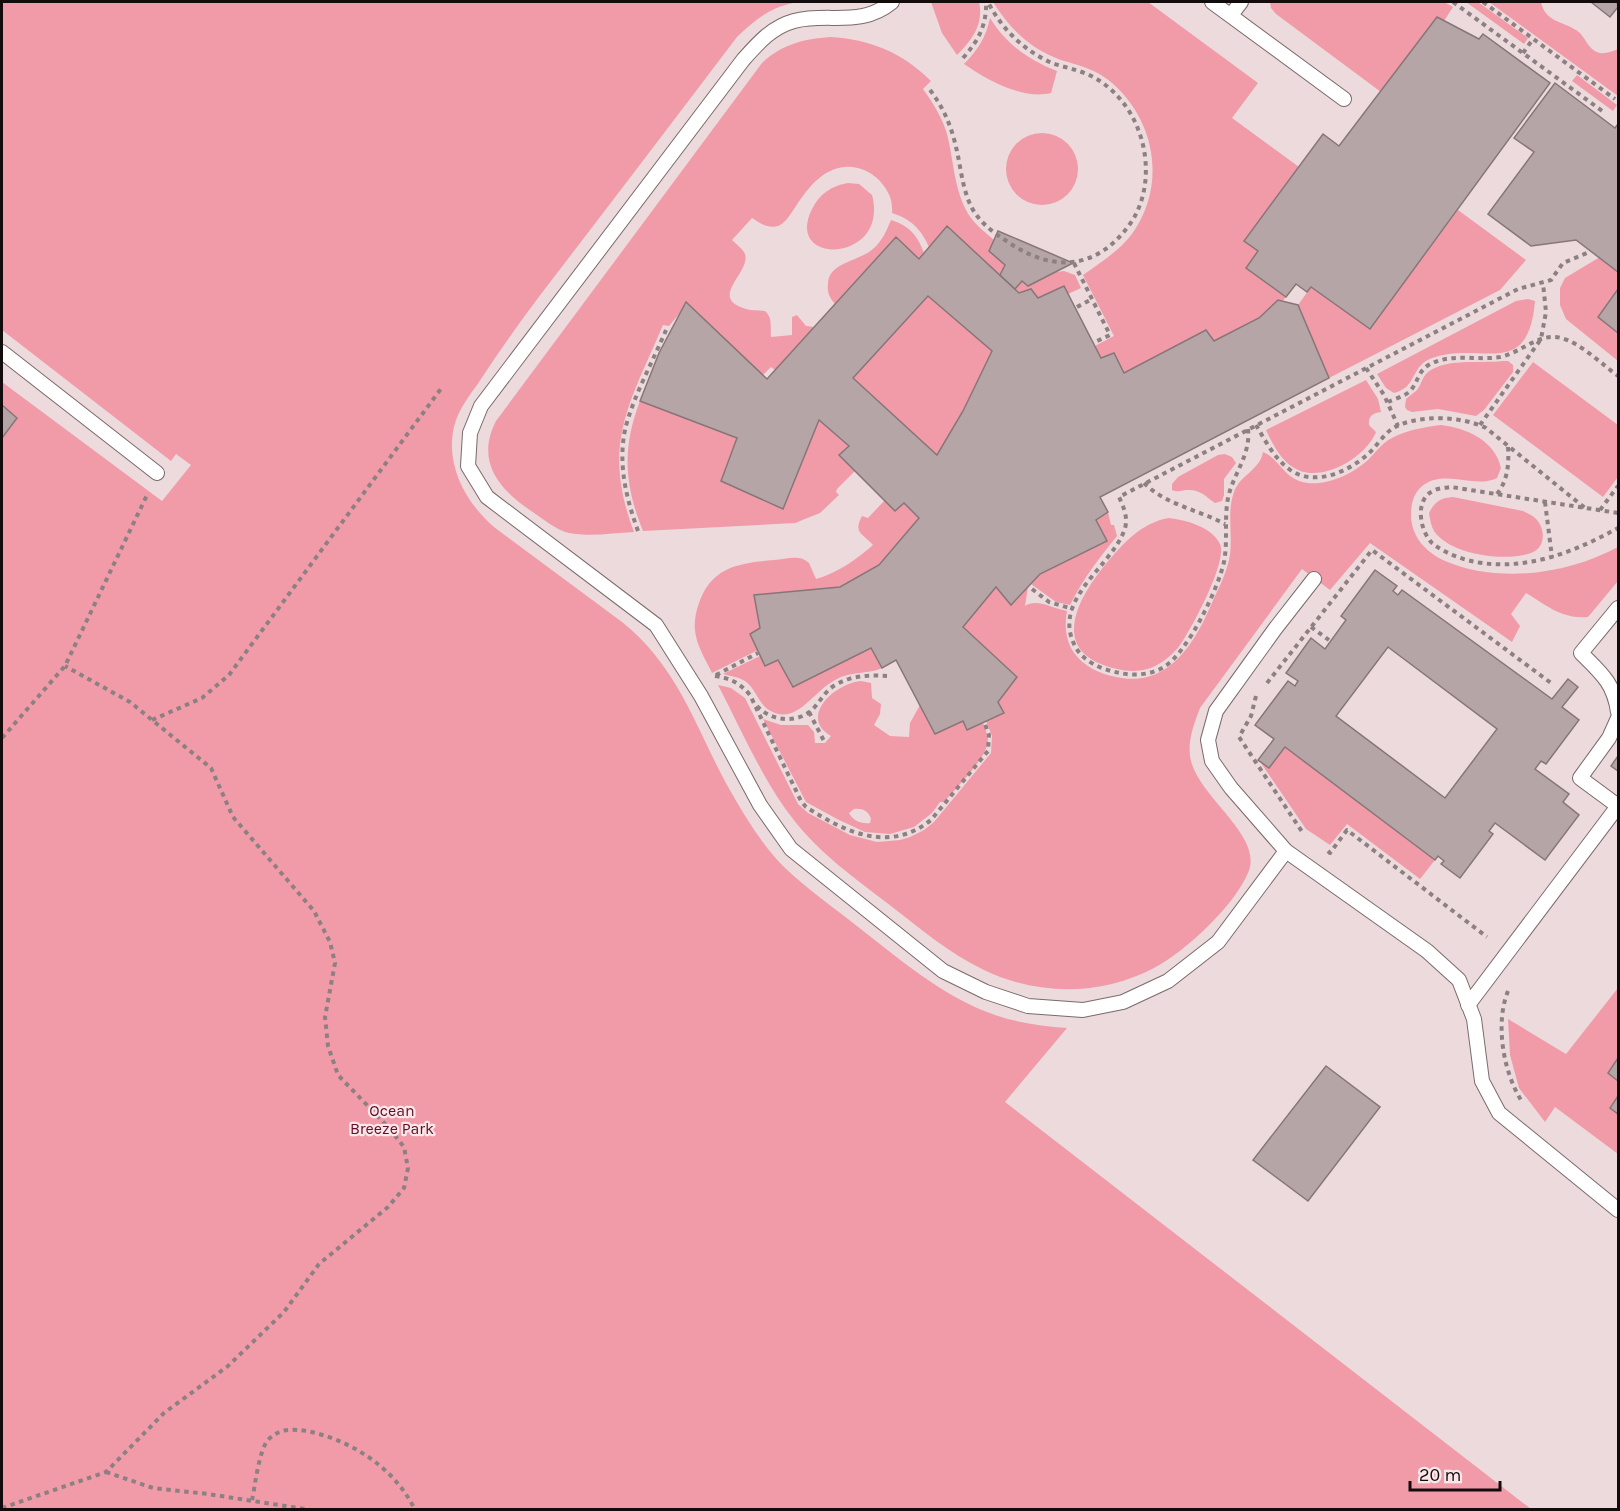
<svg xmlns="http://www.w3.org/2000/svg" width="1620" height="1511" viewBox="0 0 1620 1511" font-family="Karla,sans-serif">
<style>
.green{fill:#f29ba8;fill-rule:evenodd}
.building{fill:#b6a5a6;stroke:#867678;stroke-width:1.5;fill-rule:evenodd}
.lines{fill:none;stroke-linecap:round;stroke-linejoin:round}
.service-casing{stroke:#7a6a6b;stroke-width:16}
.path{stroke:#8d8082;stroke-width:4;stroke-dasharray:4.5 4.5;stroke-linecap:butt}
.service{stroke:#fff;stroke-width:14}
.labels{text-anchor:middle;dominant-baseline:central;stroke-width:4.5;stroke-linejoin:round;paint-order:stroke}
.park-label{font-size:16px;fill:#640c27;stroke:#fae7e9}
</style>
<rect width="100%" height="100%" fill="#ecdadc"/>
<g class="green">
<path d="M2 2H802C774 4 756 19 737 37 672 123 607 208 541 294 520 322 500 350 481 379 471 394 458 409 454 427 445 465 466 503 494 527L622 622C678 667 694 724 727 785 743 813 761 844 784 867 808 890 836 909 862 930 901 960 940 994 987 1012 1012 1022 1040 1026 1067 1028L1005 1102 1531 1509H2V382L162 501 191 465 176 454 171 461 2 330Z"/>
<path d="M931 2H979C984 24 972 40 957 55L942 33Z"/>
<path d="M993 2H1148L1258 83 1232 118 1299 167 1244 240 1258 251 1246 268 1286 297C1271 317 1236 330 1214 341L1206 330 1124 373 1114 353 1101 358 1095 346 1114 336 1083 275C1100 263 1119 251 1132 234 1168 184 1155 116 1107 79 1092 68 1077 65 1061 60 1030 49 1010 29 993 2Z"/>
<path d="M1270 2H1444L1453 7 1444 21 1437 17 1381 92 1276 14 1271 8Z"/>
<path d="M1466 2H1478L1528 38 1524 44Z"/>
<path d="M1489 2H1541C1545 22 1562 21 1576 30 1586 36 1587 50 1600 53 1606 54 1613 51 1618 49V96Z"/>
<path d="M990 18C1006 44 1030 61 1057 71L1051 93C1023 100 987 80 964 64 978 50 986 37 990 18Z"/>
<path d="M830 37C870 39 903 53 931 81L923 89C933 103 942 117 947 134 954 161 954 194 971 218 977 226 986 233 994 240L990 251 1005 265 1000 275 929 247C921 229 911 219 892 213 893 199 888 190 879 180 869 171 858 166 845 167 822 169 808 188 796 206 791 213 786 223 778 226 768 229 760 223 752 218L732 240C736 244 743 249 745 254 751 273 707 298 746 309 752 311 758 310 765 311 773 318 770 327 771 337L792 335V317L797 315 806 326 814 327 775 370 771 367 763 375 686 302 679 314 669 326 663 325C629 405 601 444 634 532 614 533 590 537 569 533 557 530 547 522 537 515 502 492 474 464 496 421L762 63C782 44 804 39 830 37Z"/>
<path d="M1577 75 1617 105 1613 111 1572 81Z"/>
<circle cx="1042" cy="169" r="36"/>
<path d="M848 183 859 184 872 195C890 263 783 267 812 209 820 193 832 186 848 183Z"/>
<path d="M1458 210 1526 260 1500 290 1329 378 1298 305 1311 287 1370 329Z"/>
<path d="M891 220C909 225 918 236 924 253L919 259 896 237 835 304C829 297 827 292 828 283 829 262 861 261 874 248 882 241 887 230 891 220Z"/>
<path d="M1600 257 1618 272V289L1598 317 1618 333V361L1566 319 1560 305V288L1565 278Z"/>
<path d="M1064 271 1075 275 1081 288 1068 294 1064 286 1038 298 1031 289 1019 293 1015 289 1022 281 1028 286 1056 272Z"/>
<path d="M928 296 992 351 963 411 937 455 853 378Z"/>
<path d="M1528 299 1535 301C1528 382 1480 340 1432 358 1410 366 1418 387 1394 393L1386 388 1377 374 1516 301Z"/>
<path d="M1502 361H1508L1513 365V372L1484 410 1476 416 1438 409 1412 412 1407 410 1405 407 1406 399C1409 396 1414 393 1417 390 1421 385 1422 378 1427 373 1445 357 1480 364 1502 361Z"/>
<path d="M1533 362 1618 425V477L1603 497 1493 415Z"/>
<path d="M1366 380 1378 399 1381 412C1373 413 1368 416 1369 425L1376 432C1366 457 1324 482 1298 470 1282 463 1273 445 1266 430Z"/>
<path d="M640 401 737 438 819 420 849 446 839 455 855 471 837 489 836 492 839 495 820 513 795 523 643 531C624 484 622 448 640 401Z"/>
<path d="M1441 425C1466 428 1495 440 1501 468L1497 478C1475 489 1448 470 1425 484 1413 492 1411 504 1411 516 1412 538 1426 552 1445 561 1499 584 1568 574 1618 547V581L1588 617C1561 619 1548 606 1526 593L1511 614 1520 626 1512 642 1370 543 1330 590 1302 569 1200 708C1194 724 1188 739 1190 756 1195 796 1265 835 1248 873 1234 906 1186 951 1154 968 1101 996 1038 996 984 970 950 954 921 929 891 906 857 880 820 854 793 819 762 779 741 729 718 685L731 688 745 698 798 804 808 813 850 835 877 842 900 840 910 837 924 830 934 822 991 753 992 736 986 721 1004 713 998 702 1017 677 963 627 996 587 1011 604 1028 587 1025 606C1037 598 1053 609 1067 611 1063 633 1068 653 1088 666 1098 673 1110 676 1122 678 1172 686 1198 637 1214 598 1220 586 1226 573 1229 560 1234 537 1226 514 1234 492 1240 475 1260 470 1263 452 1278 458 1283 475 1299 481 1322 489 1351 475 1368 460 1375 453 1382 443 1392 438 1406 430 1425 427 1441 425Z"/>
<path d="M1225 454 1232 457 1236 463 1224 479V495L1222 501 1215 503C1205 496 1200 489 1187 490 1181 490 1179 493 1172 490V484L1178 477 1218 455Z"/>
<path d="M1453 497 1523 511C1527 513 1532 515 1535 518 1546 528 1546 548 1531 553 1506 562 1450 555 1434 531 1431 526 1430 519 1429 513 1435 501 1441 498 1453 497Z"/>
<path d="M885 500 895 511 904 503 919 518 879 565 840 587 754 595 760 628 751 634 758 650 712 673C706 660 696 645 695 630 694 621 696 611 699 603 712 566 740 563 774 560 786 559 800 554 809 563L816 579C837 573 856 560 873 545 862 533 853 533 862 516L868 518Z"/>
<path d="M1108 512 1111 525H1114L1117 536C1099 558 1083 579 1070 605L1056 602 1031 584 1040 574 1107 541 1096 520Z"/>
<path d="M1169 518C1186 520 1212 527 1220 544 1228 562 1190 632 1178 648 1172 654 1165 661 1157 665 1145 672 1130 672 1117 669 1050 654 1074 603 1105 565 1123 544 1140 523 1169 518Z"/>
<path d="M871 648 882 668C874 673 853 672 841 677 832 681 825 686 818 693 804 705 790 723 769 710 758 703 756 689 745 681 739 677 730 676 723 674L760 656 765 666 778 660 793 687Z"/>
<path d="M861 681 871 683 872 698 881 704 880 714 874 725 890 736 909 737 910 723 920 705 935 734 963 721 967 730 983 723C985 729 988 734 988 741 987 758 956 788 944 802H940L932 813 914 827 890 834 865 832 837 819 806 802 763 719 781 725H808L814 732 815 743H825L831 736C798 717 835 683 861 681ZM854 809C862 808 869 811 871 819L870 823C861 824 853 821 849 813Z"/>
<path d="M1285 747 1435 860 1420 879 1347 824 1330 845 1306 829 1261 763 1269 768Z"/>
<path d="M1618 988V1058L1608 1073 1618 1081V1096L1610 1107 1618 1114V1154L1555 1107 1545 1122 1519 1088 1510 1055 1508 1019 1566 1054Z"/>
</g>
<g class="building">
<path d="M1591 2H1617L1618 7 1610 17Z"/>
<path d="M1437 17 1479 39 1483 34 1550 83 1370 329 1311 287 1307 292 1296 284 1286 297 1246 268 1258 251 1244 241 1323 134 1339 146Z"/>
<path d="M1555 83 1615 128 1618 124V272L1576 240 1531 246 1488 214 1534 152 1514 138Z"/>
<path d="M947 226 1019 293 1031 289 1038 298 1064 286 1101 358 1114 353 1124 373 1206 330 1214 341 1259 318 1278 300 1298 305 1329 378 1100 497 1108 512 1096 520 1107 541 1040 574 1011 605 996 587 963 627 1017 677 998 702 1004 713 967 730 963 721 935 734 896 660 882 668 871 648 793 687 778 660 765 666 750 634 760 628 754 595 840 587 879 565 919 518 904 503 895 511 839 455 849 446 819 420 783 509 721 481 737 438 640 401 659 353 686 302 767 379 896 237 919 259ZM928 296 992 351 963 411 937 455 853 378Z"/>
<path d="M998 231 1073 263 1028 286 1022 281 1015 289 1000 275 1005 265 989 251Z"/>
<path d="M1618 289V333L1598 317Z"/>
<path d="M2 405 17 418 2 438Z"/>
<path d="M1375 570 1397 586 1393 591 1398 595 1402 590 1552 699 1568 679 1578 687 1562 707 1579 720 1546 764 1541 761 1535 769 1569 794 1563 802 1579 815 1545 860 1495 823 1489 831 1493 834 1460 878 1441 864 1444 861 1438 856 1435 860 1285 747 1269 768 1258 760 1274 739 1255 725 1288 681 1295 686 1298 681 1286 673 1311 638 1325 649 1346 620 1341 616ZM1388 647 1497 729 1445 798 1336 716Z"/>
<path d="M1618 756V771L1611 766Z"/>
<path d="M1618 1058V1081L1608 1073Z"/>
<path d="M1326 1066 1380 1107 1308 1201 1253 1160Z"/>
<path d="M1618 1096V1114L1610 1108Z"/>
</g>
<g class="lines">
<g class="service-casing">
<g id="service">
<path d="M892 2C860 28 829 12 794 21 772 27 758 43 743 60L481 406 470 433 468 466 487 497 656 625 701 696 760 805 791 849 943 971 986 992 1028 1006 1083 1010 1123 1002 1168 981 1218 942 1286 851"/>
<path d="M1212 2 1344 99"/>
<path d="M1231 15 1241 2"/>
<path d="M2 352 157 473"/>
<path d="M1314 579 1275 629 1216 711 1208 740 1212 761 1231 788 1286 851 1427 951 1459 980 1474 1019 1482 1081 1499 1113 1618 1210"/>
<path d="M1618 608 1581 653C1601 673 1614 683 1618 712"/>
<path d="M1468 1005 1618 806 1580 778 1609 738 1618 718"/>
</g>
</g>
<g class="path">
<path d="M1453 2 1605 113"/>
<path d="M1483 2 1615 99"/>
<path d="M1523 53 1533 39"/>
<path d="M963 58C978 41 987 25 986 2"/>
<path d="M930 90C943 107 951 125 956 147 961 167 962 189 972 208 980 223 994 233 1008 242 1053 273 1097 270 1130 224 1149 197 1150 159 1138 129 1129 105 1110 84 1087 74 1075 69 1063 67 1052 63 1024 51 1001 28 988 2"/>
<path d="M1074 263 1110 335 1095 342"/>
<path d="M1077 307 1092 299"/>
<path d="M1366 368 1384 395 1398 426"/>
<path d="M1388 402C1394 399 1403 397 1409 392 1417 385 1418 372 1427 366 1449 352 1476 361 1500 357 1521 353 1539 332 1561 338 1579 342 1603 365 1618 376"/>
<path d="M1256 425C1265 440 1274 458 1289 469 1313 487 1347 473 1368 454 1377 446 1383 435 1393 428 1418 414 1462 416 1486 428L1585 508"/>
<path d="M1480 425 1541 339 1546 312 1543 283"/>
<path d="M1248 429C1251 455 1233 474 1228 498 1224 519 1228 541 1224 562 1218 589 1188 652 1164 667 1151 675 1134 676 1120 673 1103 670 1083 662 1075 646 1051 600 1110 568 1124 531 1129 519 1124 508 1119 497L1518 289 1551 280 1563 263 1587 253"/>
<path d="M1144 483C1166 505 1199 510 1225 524"/>
<path d="M1497 494C1508 480 1509 464 1508 447"/>
<path d="M1545 502 1552 557"/>
<path d="M1600 510 1618 486"/>
<path d="M1618 513 1451 487C1445 488 1438 488 1433 491 1414 500 1420 531 1432 543 1448 556 1472 563 1492 564 1537 567 1580 549 1618 528"/>
<path d="M638 531C626 498 618 464 625 430 632 399 654 359 666 330"/>
<path d="M1032 589 1049 602 1073 609"/>
<path d="M1311 627 1329 640"/>
<path d="M716 675 758 653"/>
<path d="M715 676C730 678 740 683 750 695L801 801 806 807C846 833 890 853 931 820L988 751 989 735 985 724"/>
<path d="M1267 683 1372 550 1551 683"/>
<path d="M1256 696 1251 716 1239 737 1303 833"/>
<path d="M757 706C771 721 796 724 812 710 821 701 825 690 837 684 853 675 871 675 887 676"/>
<path d="M809 712 825 743"/>
<path d="M152 720 202 698 229 675 443 386"/>
<path d="M2 738 65 666 148 493"/>
<path d="M1328 851 1330 853 1347 830 1487 937"/>
<path d="M1508 991C1495 1023 1503 1071 1521 1100"/>
<path d="M106 1472 153 1488 208 1494 311 1510"/>
<path d="M252 1500C255 1487 259 1448 269 1439 280 1428 293 1429 307 1431 351 1440 395 1468 415 1510"/>
<path d="M2 1508 106 1472 164 1413 228 1366 284 1312 319 1264 388 1207 404 1188 408 1168 404 1147 387 1126 338 1075 328 1046 325 1017 335 963 330 942 314 911 233 817 211 768 130 702 65 666"/>
</g>
<use href="#service" class="service"/>
</g>
<g class="labels">
<g class="park-label">
<text x="392" y="1110">Ocean<tspan x="392" dy="18">Breeze Park</tspan></text>
</g>
</g>
<rect width="1620" height="1511" fill="none" stroke="#120c0d" stroke-width="6"/>
<path d="M1410 1481v9h90v-9" fill="none" stroke="#120c0d" stroke-width="3"/>
<text x="1419" y="1481" font-size="18" fill="#120c0d" stroke="#fae7e9" stroke-width="4.5" paint-order="stroke">20 m</text>
</svg>
